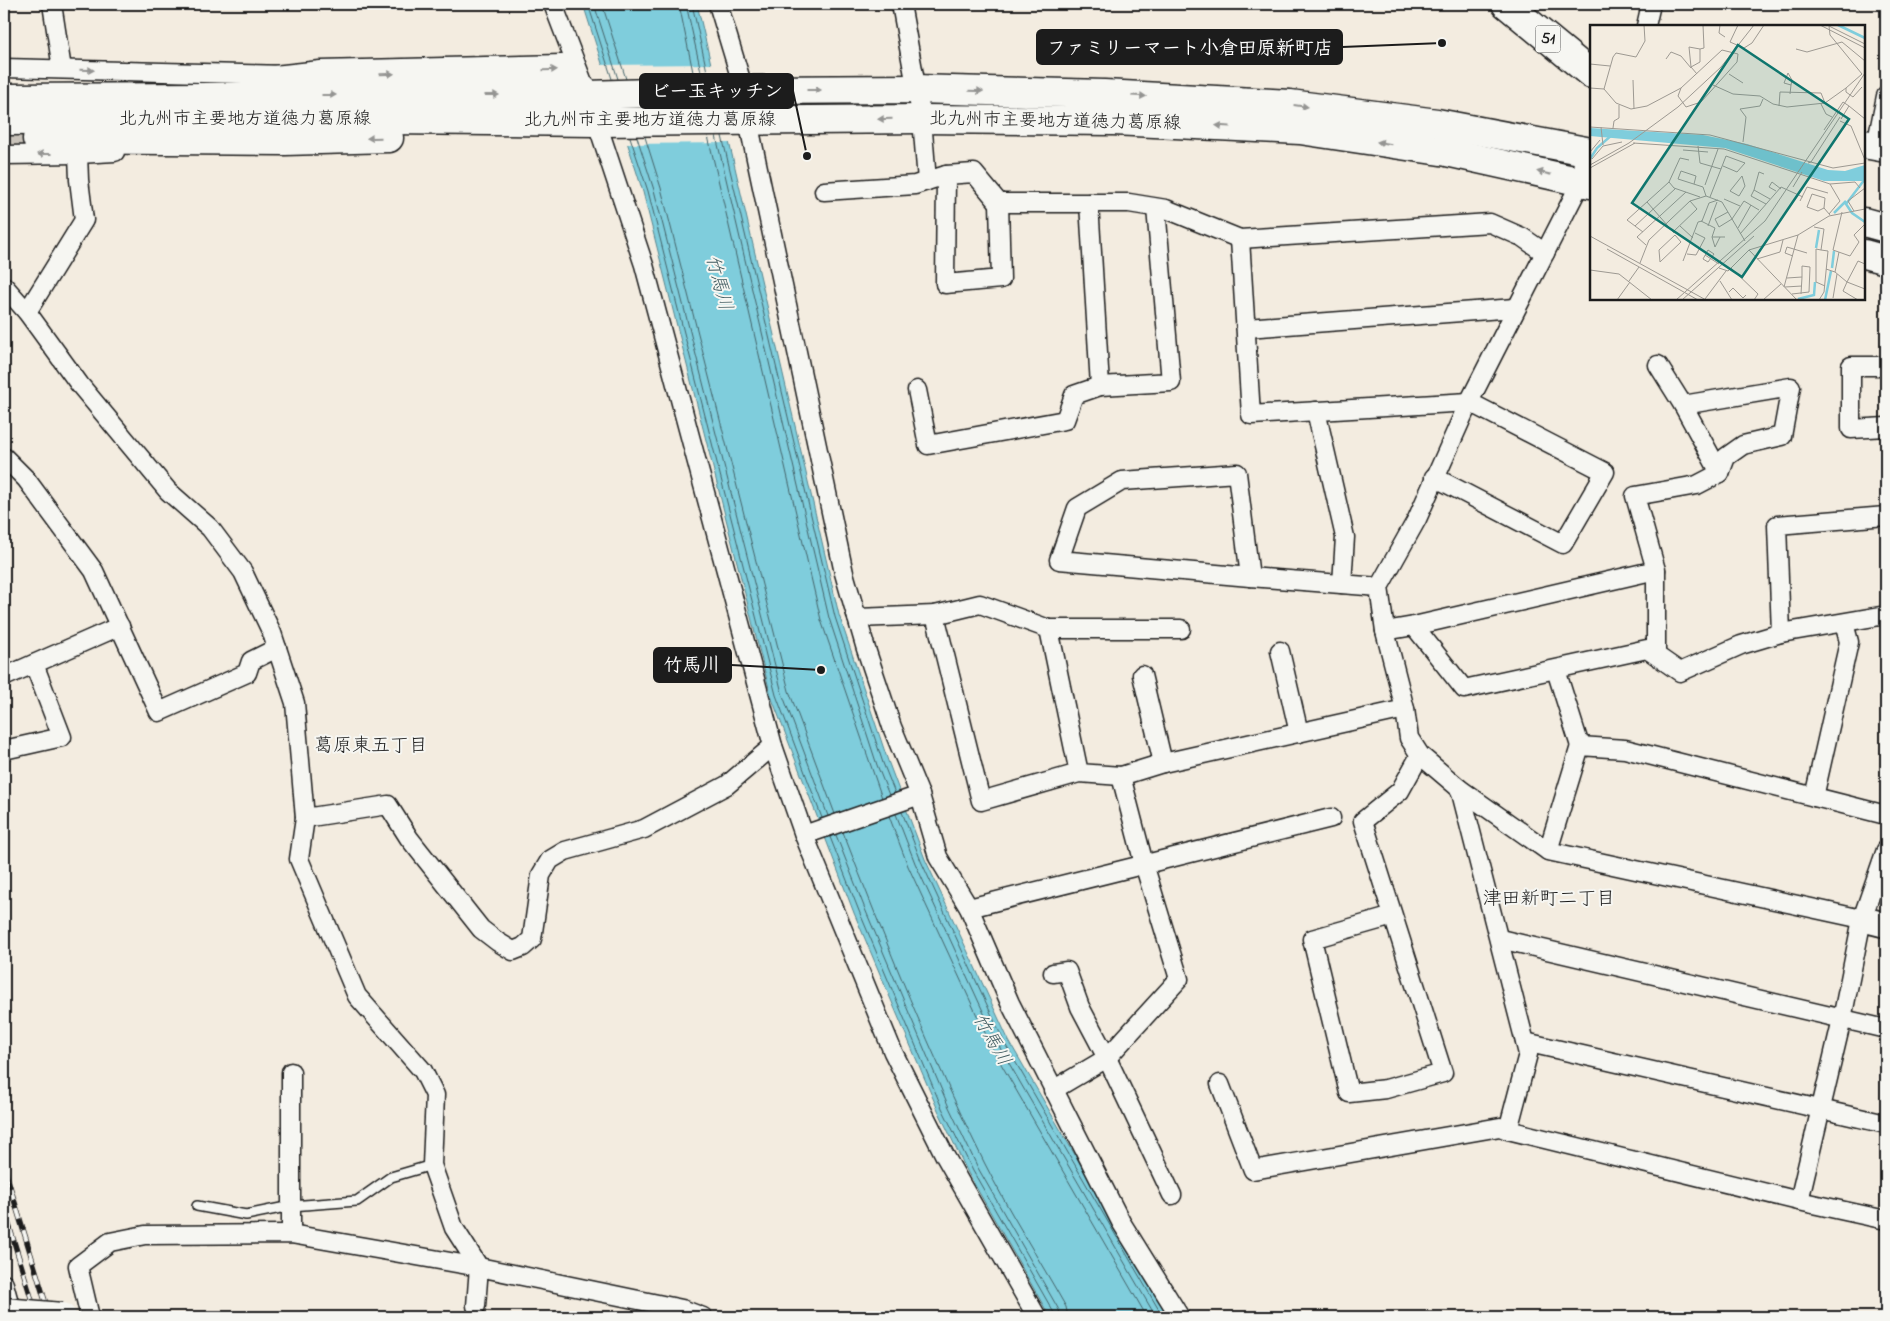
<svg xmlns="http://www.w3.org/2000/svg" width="1890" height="1321" viewBox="0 0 1890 1321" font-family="'Indie Flower','Klee One',sans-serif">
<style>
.water{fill:#7fcddc;stroke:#57868f}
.pier{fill:#f3ece0}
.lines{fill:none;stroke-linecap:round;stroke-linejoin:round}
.shore{stroke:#446369;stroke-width:1}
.primary-tunnel{stroke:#c8c2b9;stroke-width:28;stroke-dasharray:28 14;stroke-linecap:butt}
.lane-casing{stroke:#1c1c1c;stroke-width:12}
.street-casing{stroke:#1c1c1c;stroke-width:21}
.secondary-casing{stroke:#1c1c1c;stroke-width:28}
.primary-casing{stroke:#1c1c1c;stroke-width:31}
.lane{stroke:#f6f6f2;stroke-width:9}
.street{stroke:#f6f6f2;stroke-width:18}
.secondary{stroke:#f6f6f2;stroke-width:24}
.primary{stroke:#f6f6f2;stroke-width:28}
.rail-casing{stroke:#1c1c1c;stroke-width:5.5}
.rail{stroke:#f6f6f2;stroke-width:4;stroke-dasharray:11;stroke-linecap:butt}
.highway-bridge-casing{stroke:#1c1c1c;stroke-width:31;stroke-linecap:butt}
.highway-bridge{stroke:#f6f6f2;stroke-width:28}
.oneway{fill:#949492}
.labels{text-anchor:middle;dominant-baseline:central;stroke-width:4;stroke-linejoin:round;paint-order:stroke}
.shield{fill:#f6f6f2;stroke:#5d5d5c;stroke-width:1}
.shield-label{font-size:16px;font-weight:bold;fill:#1c1c1c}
.street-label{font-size:18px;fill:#1c1c1c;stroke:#f6f6f2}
.water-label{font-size:19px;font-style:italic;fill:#3f5a5f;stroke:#f6f6f2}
.neighbourhood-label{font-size:19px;fill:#1c1c1c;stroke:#f6f6f2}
.inset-river{fill:none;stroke:#7fcddc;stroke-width:2.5}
.inset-road{fill:none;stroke:#9d9992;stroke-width:1}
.view{fill:#0f766e;fill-opacity:0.15;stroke:#0f766e;stroke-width:2.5}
.inset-edge{fill:none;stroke:#1c1c1c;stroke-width:2.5}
.leader{fill:none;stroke:#1c1c1c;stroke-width:2}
.callout-dot{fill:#1c1c1c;stroke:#f6f6f2;stroke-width:2}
.callout{fill:#1c1c1c;stroke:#1c1c1c;stroke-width:2}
.callout-label{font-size:19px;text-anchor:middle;font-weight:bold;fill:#fff}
</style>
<rect width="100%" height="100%" fill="#f3ece0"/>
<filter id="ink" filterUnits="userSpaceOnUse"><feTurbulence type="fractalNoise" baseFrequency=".02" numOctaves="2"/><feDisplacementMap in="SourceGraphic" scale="10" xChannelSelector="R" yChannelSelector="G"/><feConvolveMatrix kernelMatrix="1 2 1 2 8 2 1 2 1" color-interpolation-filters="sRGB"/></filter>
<g filter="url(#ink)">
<path class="water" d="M583 4H697L839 615 888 761 925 859 1009 1041 1169 1317H1050L968 1173 938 1110 854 913 771 696 643 192Z"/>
<path class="pier" d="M713 64 732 143 625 144 599 65Z"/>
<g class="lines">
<g class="shore">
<path d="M588 4 612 79"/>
<path d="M594 4 618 79"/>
<path d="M602 4 626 79"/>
<path d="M679 4 694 77"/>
<path d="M686 4 702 76"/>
<path d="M692 4 708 76"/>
<path d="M708 136 821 620 882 798"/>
<path d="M716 136 829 618 877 765 889 795"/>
<path d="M722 136 835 617 883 763 895 793"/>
<path d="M630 137 648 191 776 695 822 818"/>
<path d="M637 137 654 190 782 693 828 816"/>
<path d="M645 137 661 188 789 691 835 814"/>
<path d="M902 812 921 861 1005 1044 1163 1317"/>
<path d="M896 814 915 863 999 1046 1156 1317"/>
<path d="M889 816 908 866 993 1050 1147 1317"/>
<path d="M843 832C886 943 931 1055 984 1162 1009 1212 1039 1259 1066 1307L1068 1317"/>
<path d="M836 835 865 909 948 1105 978 1168 1059 1310 1061 1317"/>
<path d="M830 837 859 911 942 1108 973 1171 1054 1313V1317"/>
</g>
<path class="primary-tunnel" d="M4 140 37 139"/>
<g class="lane-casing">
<path id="lane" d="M197 1206 246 1215 291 1206 357 1201 391 1177 432 1165"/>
</g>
<g class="street-casing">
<g id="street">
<path d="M52 4 62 69"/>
<path d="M553 4 584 85"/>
<path d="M718 4 744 90 748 121 844 573 866 649 892 727 920 795 938 857 969 908 1010 1003 1121 1222 1180 1317"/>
<path d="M901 4 922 119 927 181 946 175 974 173 999 203H1129L1166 209 1240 239 1490 223 1522 237 1545 253"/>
<path d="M1646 26 1651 4"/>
<path d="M4 68 286 75"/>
<path d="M594 114 644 265 773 746 804 835 893 1052 945 1156 1037 1317"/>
<path d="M1876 146 1886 96"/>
<path d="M1584 150 1581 182 1469 402 1417 519 1379 587 1385 631 1405 709 1409 738 1420 755 1460 789 1548 851 1862 919"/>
<path d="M4 155 78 154 115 152"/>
<path d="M946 175 945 284 1001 279 999 203"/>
<path d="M824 191 915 185 927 181"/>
<path d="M1089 203 1100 386 1171 382 1156 208"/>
<path d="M1240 239 1251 415 1469 402 1605 472 1563 544 1434 477"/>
<path d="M4 286 27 312 80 385 168 491 210 528 243 572 272 633 295 703 305 818 299 859 357 996 423 1071 435 1095 432 1165 454 1228 479 1267 476 1306"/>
<path d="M27 312 84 220 79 180 78 154"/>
<path d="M1246 328 1515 308"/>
<path d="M1886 366H1851V429L1886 427"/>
<path d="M917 390 928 445 1065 420 1074 395 1100 386"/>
<path d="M1683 405 1791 387 1782 436 1743 445 1726 457 1720 473"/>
<path d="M1316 411 1345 537 1342 584"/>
<path d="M4 457 26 479 94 571 159 712 247 673 251 661 277 648"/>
<path d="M1237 473 1250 577 1059 560 1077 508 1122 481Z"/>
<path d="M1250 577 1379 587"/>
<path d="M857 618 935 615"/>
<path d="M1414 626 1656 570"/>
<path d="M1049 629H1181"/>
<path d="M1385 631 1414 626 1464 689 1647 649 1680 672 1741 645 1781 633 1886 615"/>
<path d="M1781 633 1777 525 1886 516"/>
<path d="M1280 651 1299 733"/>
<path d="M1656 655V570L1635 496 1697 485 1720 473 1683 405 1658 365"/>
<path d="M1556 670 1580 746"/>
<path d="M1142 675 1163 763"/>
<path d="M4 677 120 626"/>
<path d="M4 750 62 737 34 664"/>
<path d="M1079 773 1049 629 980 604 935 615 981 801 1079 773 1121 776"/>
<path d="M1460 789 1528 1054 1508 1130 1799 1201 1886 1220"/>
<path d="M1814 797 1849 642 1844 623"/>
<path d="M305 818 388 805 409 838 481 929 498 942 513 951 523 947 532 939 541 875 550 860 565 851 644 829 727 785 773 746"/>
<path d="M804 835 920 795"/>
<path d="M1548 851 1580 746 1625 749 1886 815"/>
<path d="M969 908 1331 818"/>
<path d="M1393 916 1312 939 1349 1093 1386 1089 1443 1073 1363 821 1400 791 1420 755"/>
<path d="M1500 939 1886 1029"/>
<path d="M1053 973 1067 971 1080 1007 1107 1058 1172 1195"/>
<path d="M1525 1042 1886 1124"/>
<path d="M1220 1084 1253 1170 1500 1127 1508 1130"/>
<path d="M1053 1090 1107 1058 1179 979 1144 864 1121 776 1163 763 1405 709"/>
<path d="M1799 1201 1842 1019 1862 919 1886 850"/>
<path d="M291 1234V1072"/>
<path d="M4 1284 13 1317"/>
<path d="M90 1317 78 1266 110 1242 145 1235 291 1234 479 1267 682 1309 703 1317"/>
</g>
</g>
<g class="secondary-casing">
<path id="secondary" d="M1862 919 1886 925"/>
</g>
<g class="primary-casing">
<g id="primary">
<path d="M1506 4 1591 74"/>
<path d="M275 80 321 75 562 69 588 95"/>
<path d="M4 98 588 95 744 90 915 89 1104 94 1290 104 1437 123 1591 152"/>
<path d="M4 121 280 119 596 122 922 119 1113 121 1300 130 1447 152 1591 184"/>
<path d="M37 139 285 141 389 138"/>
<path d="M1864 144 1886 148"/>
<path d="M1864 222 1886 228"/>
<path d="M1864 254 1886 260"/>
</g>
</g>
<use href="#lane" class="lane"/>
<use href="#street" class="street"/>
<use href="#secondary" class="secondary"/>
<use href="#primary" class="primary"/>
<g class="rail-casing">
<g id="rail">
<path d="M4 1167 50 1317"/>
<path d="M4 1209 37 1317"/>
</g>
</g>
<use href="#rail" class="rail"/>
<g class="highway-bridge-casing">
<path id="highway-bridge" d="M4 1312 62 1317"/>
</g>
<use href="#highway-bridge" class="highway-bridge"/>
</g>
<defs><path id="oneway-solid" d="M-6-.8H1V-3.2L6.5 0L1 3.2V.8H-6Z" transform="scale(1.25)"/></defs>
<g class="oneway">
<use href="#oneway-solid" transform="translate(87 70) rotate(1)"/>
<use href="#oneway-solid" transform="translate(550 70) rotate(-1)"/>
<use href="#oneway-solid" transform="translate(387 74) rotate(-1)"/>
<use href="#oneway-solid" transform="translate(814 90)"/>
<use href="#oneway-solid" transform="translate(976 91) rotate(2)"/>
<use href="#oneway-solid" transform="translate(329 95)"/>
<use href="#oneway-solid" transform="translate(492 95)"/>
<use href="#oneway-solid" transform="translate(1139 96) rotate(3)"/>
<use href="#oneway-solid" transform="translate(1301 106) rotate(7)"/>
<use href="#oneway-solid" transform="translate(885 119) rotate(179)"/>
<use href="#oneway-solid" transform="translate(1223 126) rotate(-177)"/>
<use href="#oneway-solid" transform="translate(374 138) rotate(178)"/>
<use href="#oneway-solid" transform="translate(1384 143) rotate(-171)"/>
<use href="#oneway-solid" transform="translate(44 154) rotate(180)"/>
<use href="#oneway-solid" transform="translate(1544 173) rotate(-167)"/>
</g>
</g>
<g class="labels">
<rect class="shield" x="1535.5" y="25.5" width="25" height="27" rx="4"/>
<g class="shield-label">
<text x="1548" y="39">51</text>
</g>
<g class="street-label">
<text x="245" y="120">北九州市主要地方道徳力葛原線</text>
<text x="650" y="121">北九州市主要地方道徳力葛原線</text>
<text transform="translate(1055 122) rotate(1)">北九州市主要地方道徳力葛原線</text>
</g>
<g class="water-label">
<text transform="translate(718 283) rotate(75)">竹馬川</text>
<text transform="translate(991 1040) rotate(60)">竹馬川</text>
</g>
<g class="neighbourhood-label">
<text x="371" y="746">葛原東五丁目</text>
<text x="1549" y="899">津田新町二丁目</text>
</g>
</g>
<g transform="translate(1590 25)">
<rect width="275" height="275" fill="#f3ece0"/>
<path d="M0 103 113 110 157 119 238 145 255 146 275 140V156H234L135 123 0 111Z" fill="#7fcddc"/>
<path class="inset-river" d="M248 0 275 13M0 134 7 123 23 109M275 154 256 179 262 188 275 197M244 188 256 176M226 223 229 205M242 243 244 226M208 274 224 270 225 257M235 275 241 246"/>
<path class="inset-road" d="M130 0 129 8 135 12M148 0 140 17 154 23 162 18 174 0M230 0 275 23M239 1 240 10 272 49 256 63V67L263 72 272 62M239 1 275 19M206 24 217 27 252 17 275 36M132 25 148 29 147 37 111 77 96 82 88 71 91 63ZM76 34 81 27 91 31 101 43M0 39 20 41M101 42 99 22 110 24M107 49 101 42 110 37V24L114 23 113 0M139 49 153 58M43 55 44 84M123 60 143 69 170 71 183 79 197 82 235 78 256 63M0 63 14 64 26 78 41 84 57 81 91 63M14 64 23 32 26 28 46 32 55 16 54 0M200 69 201 60 202 55 198 48 194 58 201 60M231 79 236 89 242 92M189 81 190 67 231 68 235 78M259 81 275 94M250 96 261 101 275 135M0 102 120 110 243 143 275 138M11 102 13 120M23 103 24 96 29 93V80M234 105 253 77 259 81 251 94M153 117 156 92 150 84 170 81 173 74M43 118 134 124 240 159 250 176 239 189M108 121 110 138 131 144 120 172M93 125 118 127M0 127 10 115M2 134 13 121 32 117M218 138 221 137 250 92M0 140 39 118 88 82 131 42 164 0M0 143 45 118M131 144 136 131 155 138 147 147 133 141M152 151 155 161 149 171 140 166ZM79 157 90 133 99 135M104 159 106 151 91 146 88 154 113 162 116 171M240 159 265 157 270 163M115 160 128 124M203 162 212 147M164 165 169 147 174 149M186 166 179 162 182 157 191 164M134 174 150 181M210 176 217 162 238 168M57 177 84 208M176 179 161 171 164 165 180 174M234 183 228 186 217 182 222 169 235 173 234 183 240 190M264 186 258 176 275 163M138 187 125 194 129 202 142 194 154 176 169 185M252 187 243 225 260 231 269 217 264 210 275 199M111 196 125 203 122 212H135M45 201 86 163M90 201 103 213M118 201 127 177M224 202 234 204 231 225 238 226 234 267 229 275M148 203 161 180M53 207 37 195 79 157 84 163 110 172M83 207 107 184 100 176M150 209 191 162 213 172M85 210 91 217 70 237 69 225ZM0 211 116 275M122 212 125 222 130 212M56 220 47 212 96 167M17 224 108 275M118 225 124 229 118 237 113 234ZM159 225 207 275M231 225 226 224V257L235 261M97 229 106 230 115 213 105 208M115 230 129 239M203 231 195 228 197 222 217 228M167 234 190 227 193 215M93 236 108 197 112 196 119 178 128 175M50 238 59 215 100 176 116 171 132 177 155 216M275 239 268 236 257 257 275 264M129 243 138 246 159 225 208 210 239 191 275 184M141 243 168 269 164 275M236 244 245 247 249 227M0 245 29 249 62 275M245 247 257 257 253 266 268 275M197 253 212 252V241L220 242 219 267 202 269M39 256 49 242M130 256 142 275M194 262 208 210M195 262 212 261M139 267 143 263 153 273 156 270M211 269 212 252M243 273 247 249M115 274 136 246M27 275 40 257M86 275 175 196 275 48M92 275 164 211M173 275 191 259"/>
<path class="view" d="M148 20 259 94 152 252 42 178Z"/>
<rect width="275" height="275" class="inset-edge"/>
</g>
<path class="leader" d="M1442 43L1342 47M807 156L793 91M821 670L731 665"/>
<g class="callout-dot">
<circle cx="1442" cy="43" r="5"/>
<circle cx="807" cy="156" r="5"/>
<circle cx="821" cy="670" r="5"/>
</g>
<g class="callout">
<rect x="1037" y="30" width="305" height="34" rx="5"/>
<rect x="640" y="74" width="153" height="34" rx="5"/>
<rect x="654" y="648" width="77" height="34" rx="5"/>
</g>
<g class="callout-label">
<text x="1190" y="54">ファミリーマート小倉田原新町店</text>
<text x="717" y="97">ビー玉キッチン</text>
<text x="692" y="671">竹馬川</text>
</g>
<rect width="1890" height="1321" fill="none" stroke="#f6f6f2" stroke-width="20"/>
<rect x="10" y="10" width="1870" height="1301" fill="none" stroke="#1c1c1c" stroke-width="2" filter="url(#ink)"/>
</svg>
